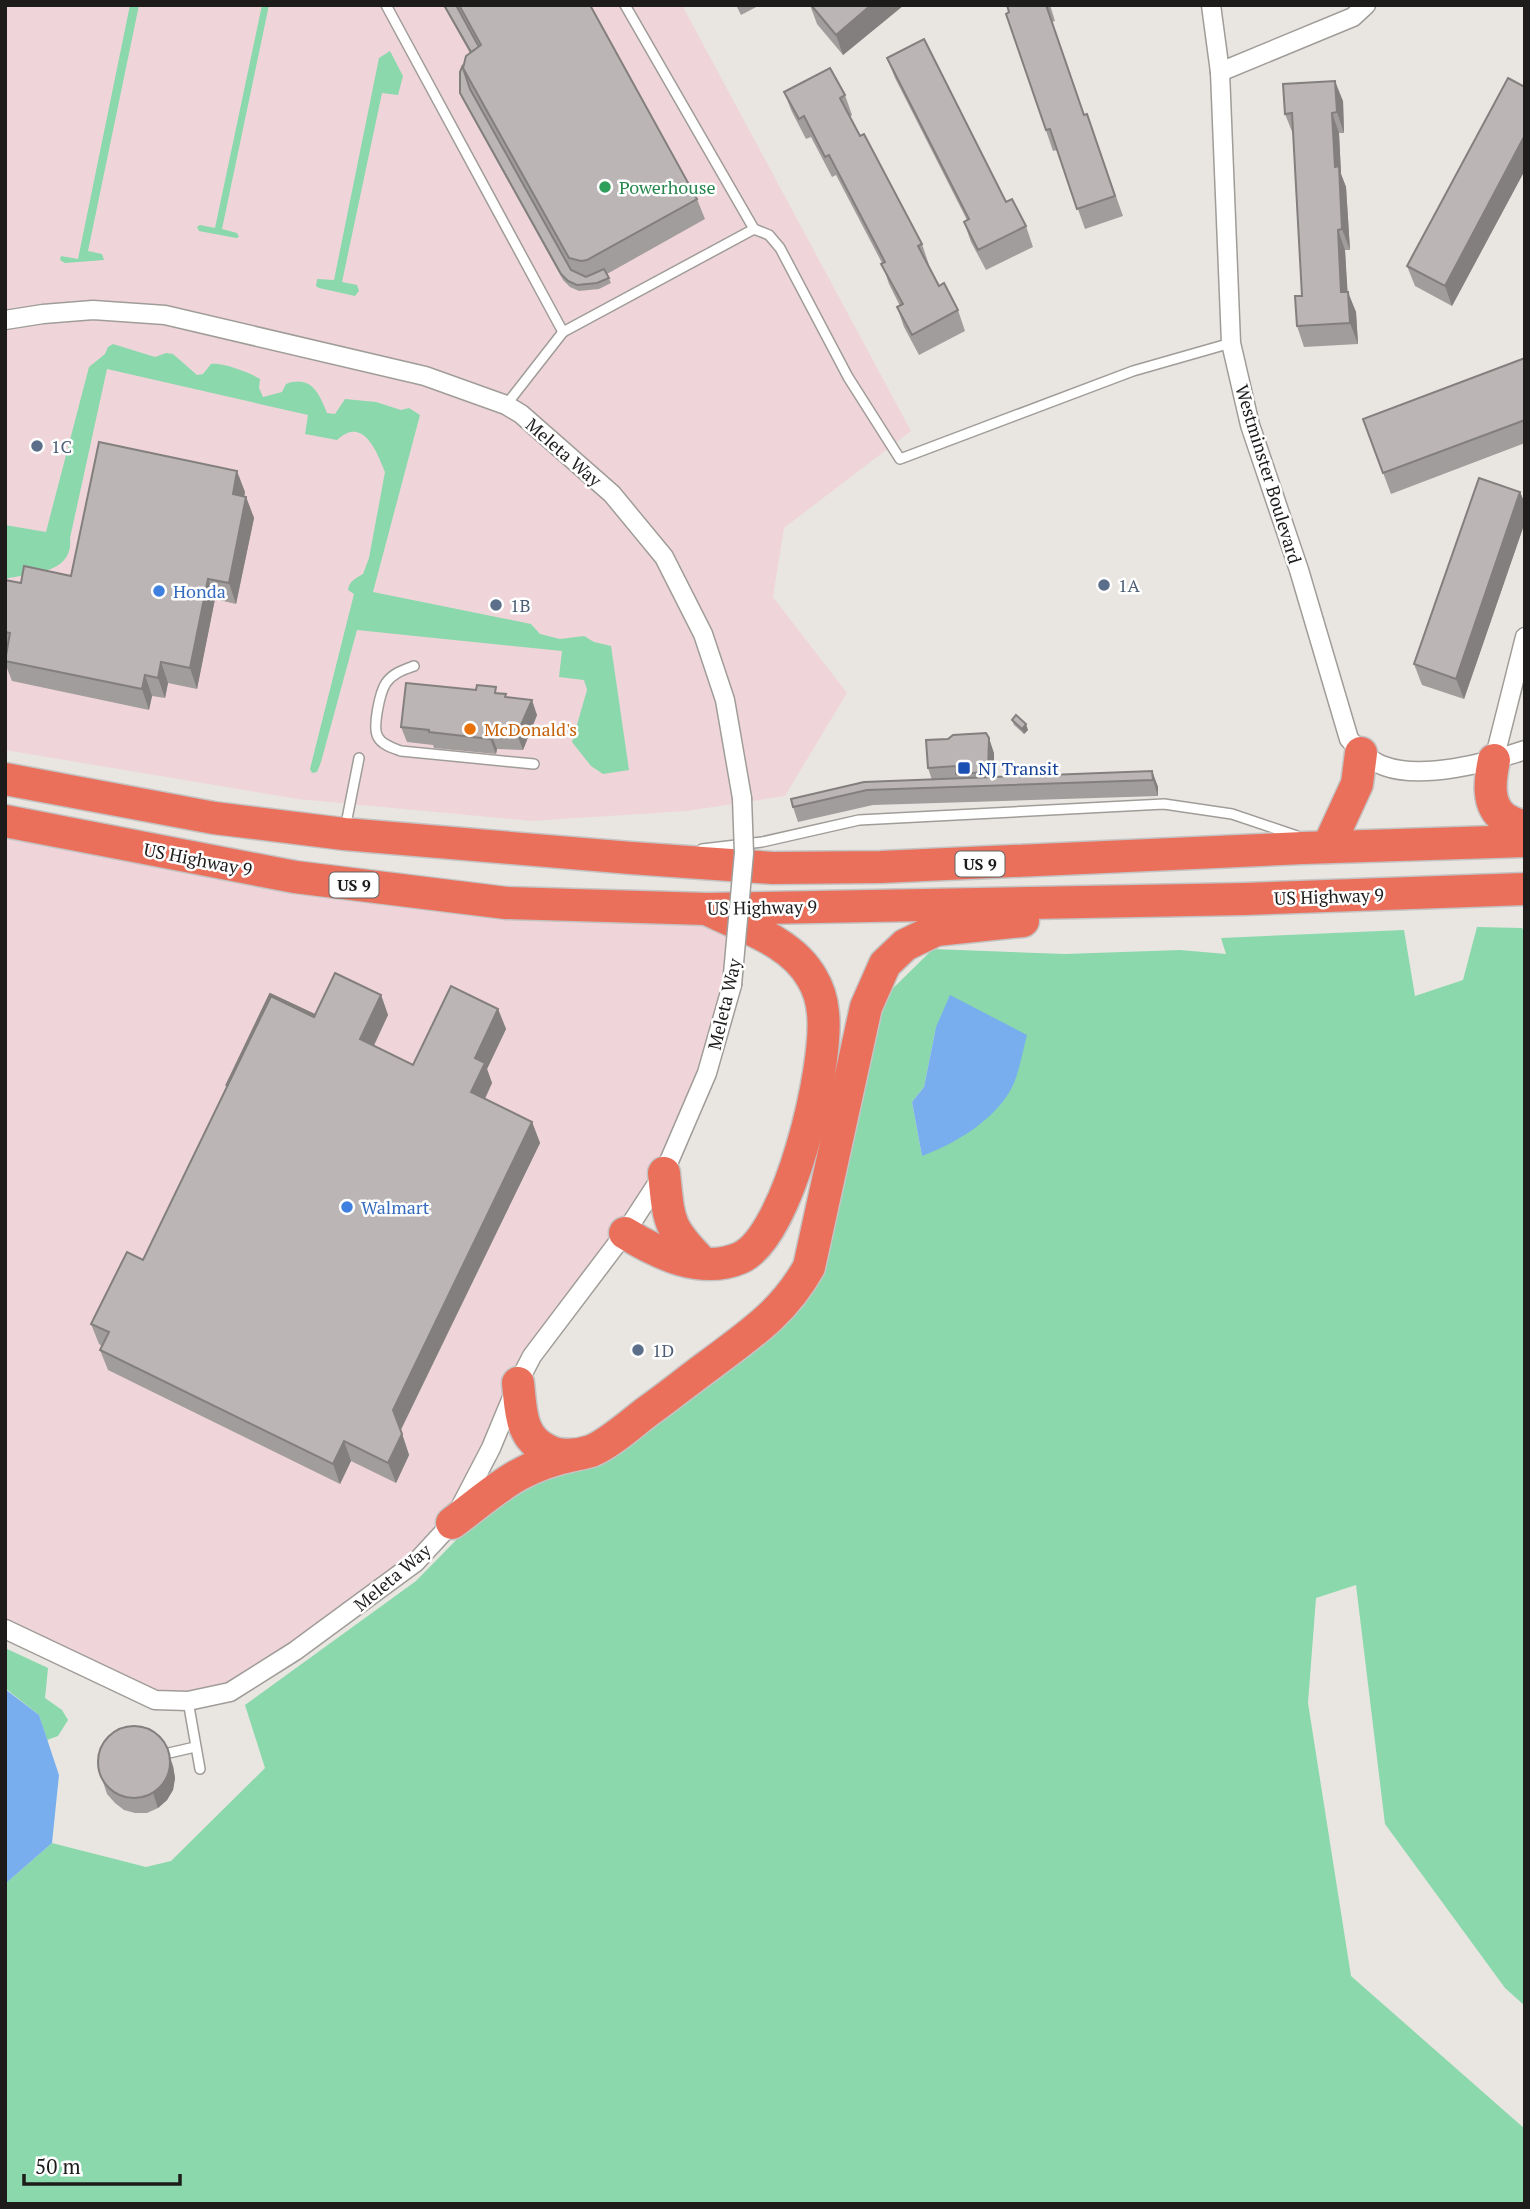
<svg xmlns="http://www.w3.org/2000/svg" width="1530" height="2209" viewBox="0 0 1530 2209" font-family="'PT Serif',serif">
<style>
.commercial{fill:#efd5da}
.green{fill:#8ad8ac;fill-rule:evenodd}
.water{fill:#78aeed}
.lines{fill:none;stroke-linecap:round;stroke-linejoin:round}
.lane-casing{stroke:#a09d99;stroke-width:12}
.street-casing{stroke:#a09d99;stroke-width:21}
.highway-casing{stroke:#c4c4c4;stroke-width:35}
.lane{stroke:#fff;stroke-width:9}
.street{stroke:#fff;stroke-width:18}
.highway{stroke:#ea705c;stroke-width:32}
.street-bridge-casing{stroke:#a09d99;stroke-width:21;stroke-linecap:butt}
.street-bridge{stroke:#fff;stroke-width:18}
.wall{fill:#a19d9c;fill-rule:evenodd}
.shaded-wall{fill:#837f7f}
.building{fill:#bbb6b5;stroke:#837f7f;stroke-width:2}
.leisure-dot{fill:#2e9e5b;stroke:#fff;stroke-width:2.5}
.service-dot{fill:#5c6f8a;stroke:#fff;stroke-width:2.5}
.shop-dot{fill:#3f7fe0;stroke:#fff;stroke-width:2.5}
.food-dot{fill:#e8710a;stroke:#fff;stroke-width:2.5}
.transit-dot{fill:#1a4fb4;stroke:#fff;stroke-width:2.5}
.labels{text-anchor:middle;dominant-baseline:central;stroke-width:5;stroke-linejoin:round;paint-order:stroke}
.shield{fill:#fff;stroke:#61605f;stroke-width:2}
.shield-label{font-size:16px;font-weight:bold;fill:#1d1c1b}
.leisure-label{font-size:18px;fill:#27864d;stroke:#fff;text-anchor:start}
.service-label{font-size:18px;fill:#4e5e75;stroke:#fff;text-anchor:start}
.street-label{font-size:18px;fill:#1d1c1b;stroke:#fff}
.shop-label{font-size:18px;fill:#366cbe;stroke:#fff;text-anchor:start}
.food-label{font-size:18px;fill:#c56008;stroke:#fff;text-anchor:start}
.transit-label{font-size:18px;fill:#164399;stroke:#fff;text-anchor:start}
</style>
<rect width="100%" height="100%" fill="#e9e6e1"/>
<g class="commercial">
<path d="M5 5H682L911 431 784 528 773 597 847 693 785 796 687 811 531 821 297 799 5 750Z"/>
<path d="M5 821 98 840 739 917 732 985 664 1173 532 1356 491 1448 416 1562 230 1692 155 1700 5 1629Z"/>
</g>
<g class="green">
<path d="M130 5H139L88 251 102 254 104 260 65 263 60 260 61 256 78 259Z"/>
<path d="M262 5H269L222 229 237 233 239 237 236 238 199 231 197 227 200 225 215 228Z"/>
<path d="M390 51 403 76 398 95 382 93 342 282 357 285 359 291 355 296 319 288 316 286 317 279 334 280 379 58Z"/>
<path d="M113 344 155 357 166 353 173 354 197 375 203 374 211 364C222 362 251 373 260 379L259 388 263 397 282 392 286 384C311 375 319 393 327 413L335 414 345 399 376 402 401 410 409 408 420 415 373 592 531 624 540 634 560 639 584 636 594 642 611 646 629 770 603 774 591 766 572 742 587 690 584 680 559 677 562 651 357 630 321 762 317 772 312 773 310 769 354 594 348 590C349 581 356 578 363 574L369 558 385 472C377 453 364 415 337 440L305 434 308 415 107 369 70 538C74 574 32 573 5 579V525L46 532 89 367 105 354 108 347Z"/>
<path d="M1477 927 1522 928 1525 934V2006L1505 1988 1385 1824 1356 1585 1316 1598 1308 1703 1351 1976 1525 2129V2204H5V1884L52 1843 146 1867 171 1861 265 1768 245 1705 416 1581 515 1480 636 1442 803 1307 880 1001 933 949 1065 954 1180 950 1226 954 1221 938 1404 930 1415 996 1463 980ZM936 1027 922 1156 912 1102 924 1087Z"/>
<path d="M5 1648 48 1668 45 1698 62 1710 68 1720 58 1736 47 1740 39 1715 5 1688Z"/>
</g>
<g class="water">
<path d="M950 995 1027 1035C1023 1050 1020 1068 1014 1083 999 1118 955 1144 922 1156L912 1102 924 1087 936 1027Z"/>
<path d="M5 1689 39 1715 59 1775 52 1843 5 1884Z"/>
</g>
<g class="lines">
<g class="lane-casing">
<g id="lane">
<path d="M386 5 563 332 754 229 769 235 780 248 848 377 900 459 1133 371 1231 343"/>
<path d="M625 5 754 229"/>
<path d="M506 405 563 332"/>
<path d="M414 666C403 670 393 673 386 683 380 692 372 728 378 737 382 745 393 748 401 751L534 764"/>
<path d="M345 829 359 758"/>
<path d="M702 849 762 842 859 820 1164 804 1232 814 1297 836"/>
<path d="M188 1701 200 1769"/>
<path d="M169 1753 195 1747"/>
</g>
</g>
<g class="street-casing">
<g id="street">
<path d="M1211 5 1220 72 1231 343 1250 425 1299 570 1349 739C1359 750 1370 761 1384 766 1422 780 1487 763 1525 750"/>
<path d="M1220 72 1353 17 1366 5"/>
<path d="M5 320 43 314 93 310 165 315 425 376 506 405 521 414 612 494 664 557 703 634 725 700 742 798"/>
<path d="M1494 760 1525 637"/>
<path d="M5 1629 155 1700 188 1701 230 1692 295 1651 416 1562 452 1523 491 1448 518 1383 532 1356 625 1233 664 1173 707 1073 732 985"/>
</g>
</g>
<g class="highway-casing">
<g id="highway">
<path d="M1494 760C1490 779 1486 805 1504 818 1510 822 1518 825 1525 827"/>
<path d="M5 779 214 818 344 834 631 858 773 868 881 867 1303 848 1525 841"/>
<path d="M5 821 295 877 506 903 707 909 1245 899 1525 889"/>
<path d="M1328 847 1357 784 1361 753"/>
<path d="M664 1173C669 1221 667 1227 703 1263"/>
<path d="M625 1233C657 1253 701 1275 740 1258 789 1237 829 1064 823 1013 822 1001 818 988 812 978 792 942 746 928 711 911"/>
<path d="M518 1383C521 1411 520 1439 549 1451 561 1457 579 1455 591 1451 609 1444 632 1423 648 1411 669 1396 690 1379 712 1363 752 1333 784 1312 809 1267L866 1007 885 964 905 945 936 930 1023 921"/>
<path d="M452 1523C495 1491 518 1466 574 1455"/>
</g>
</g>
<use href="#lane" class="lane"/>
<use href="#street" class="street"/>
<use href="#highway" class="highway"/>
<g class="street-bridge-casing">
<path id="street-bridge" d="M732 985 744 853 742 798"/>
</g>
<use href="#street-bridge" class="street-bridge"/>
</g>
<g class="wall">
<path d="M443 5H590L697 199 705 219 607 274 611 283 599 289 579 291 570 287 563 280 462 98 460 93 470 53ZM471 90 572 271 571 270Z"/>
<path d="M736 5H760L741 15Z"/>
<path d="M810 5H904L843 55 817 24Z"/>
<path d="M1007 5H1050L1055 21 1052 22 1084 115 1087 114 1123 216 1085 229 1057 150 1053 151 1006 14 1009 12Z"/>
<path d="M887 58 1026 226 1033 247 986 270 971 242 964 222 967 220 895 78Z"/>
<path d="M1525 87V170L1452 306 1415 286 1407 266Z"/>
<path d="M784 92 845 95 852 115 850 117 922 244 929 265H928L939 286 958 310 965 331 919 355 904 327 897 307 900 306 889 284 882 263 836 175 832 177 811 137 806 139 792 112Z"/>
<path d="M1343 101 1344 133H1339L1341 174 1346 187 1350 250H1345L1347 292 1356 312 1358 344 1304 347 1297 326 1302 296 1293 134 1285 114Z"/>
<path d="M1525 358V443L1391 494 1363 419Z"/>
<path d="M245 492 244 497H246L254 518 236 604 215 599 197 689 168 683 165 698 152 696 149 710 12 681 5 663 6 651 5 650V580L21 583 71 576Z"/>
<path d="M1520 492 1525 504V522L1464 699 1422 685 1414 664Z"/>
<path d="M498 693 507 697 537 715 523 750 497 749 496 754 434 748 433 745 407 742 401 727Z"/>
<path d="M1012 720 1028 730 1024 734 1014 725Z"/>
<path d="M994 753V777L1152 771 1158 787V796L873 805 798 822 793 807 791 799 932 780 928 768Z"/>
<path d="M381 995 388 1015 374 1046 413 1065 498 1009 506 1029 487 1069 492 1083 485 1099 532 1122 540 1143 401 1430 409 1455 396 1483 351 1461 340 1484 108 1370 100 1350 102 1346 99 1344 91 1324 143 1260 315 1015Z"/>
<path d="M173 1766 175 1778 173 1790 167 1800 158 1808 147 1813H135L124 1810 115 1803 107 1794 98 1767Z"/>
</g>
<g class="shaded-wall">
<path d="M871 5H904L843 55 836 35Z"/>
<path d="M1335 81 1343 101 1344 133 1337 112Z"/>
<path d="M1332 113 1339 133 1341 174 1346 187 1350 250 1342 229 1335 167Z"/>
<path d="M1525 135V170L1452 306 1445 286Z"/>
<path d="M1338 230 1345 250 1349 313 1341 292Z"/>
<path d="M1348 292 1356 312 1358 344 1350 323Z"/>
<path d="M237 471 245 492 240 515 233 494Z"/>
<path d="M1520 492 1525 504V522L1464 699 1456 679Z"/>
<path d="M246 497 254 518 236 604 229 583Z"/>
<path d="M208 579 215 599 197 689 190 668Z"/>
<path d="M161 662 168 683 165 698 158 678Z"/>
<path d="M145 675 152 696 149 710 142 689Z"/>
<path d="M532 700 537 715 523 750 517 734Z"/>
<path d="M1026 724 1028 730 1024 734 1022 729Z"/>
<path d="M491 734 497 749 496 754 490 739Z"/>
<path d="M989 738 994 753V787L988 772Z"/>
<path d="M1152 771 1158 787V796L1153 780Z"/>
<path d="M381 995 388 1015 367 1059 360 1039Z"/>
<path d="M498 1009 506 1029 487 1069 492 1083 478 1113 471 1092 475 1058Z"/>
<path d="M532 1122 540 1143 400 1431 393 1410Z"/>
<path d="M402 1434 409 1455 396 1483 388 1463Z"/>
<path d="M344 1441 351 1461 340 1484 333 1464Z"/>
<path d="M168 1751 173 1766 175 1778 173 1790 167 1800 158 1808 153 1793Z"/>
</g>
<g class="building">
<path d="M444 5H456L479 47 471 52Z"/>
<path d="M459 5H590L697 199 587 260 581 261 569 258 463 68 466 56 481 45Z"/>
<path d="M811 5H871L836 35Z"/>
<path d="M1007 5H1046L1084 115 1087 114 1115 196 1077 209 1050 129 1046 130 1006 14 1009 12Z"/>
<path d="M924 39 1006 202 1012 199 1026 226 978 250 964 222 969 219 887 58Z"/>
<path d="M463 65V68L470 89 571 270 586 277 604 269 609 278 597 283 577 285 568 281 561 274 460 93V72Z"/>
<path d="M830 68 845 95 840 98 860 136 864 134 922 244 918 246 939 286 944 283 958 310 912 335 897 307 903 304 881 264 885 262 829 155 825 157 804 116 799 119 784 92Z"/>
<path d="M1508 78 1525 87V135L1445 286 1407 266Z"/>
<path d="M1335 81 1337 112 1332 113 1335 167 1339 166 1342 229 1338 230 1341 292H1348L1350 323 1297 326 1295 296H1302L1292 113 1285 114 1283 84Z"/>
<path d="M1525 358V420L1383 473 1363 419Z"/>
<path d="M99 442 237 471 233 494 246 497 229 583 208 579 190 668 161 662 158 678 145 675 142 689 5 661 10 633 5 632V580L21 583 24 566 71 576Z"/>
<path d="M1479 478 1520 492 1456 679 1414 664Z"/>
<path d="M406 683 476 690 477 685 496 687 495 693 506 694 505 697 532 700 517 734H491L490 739 429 732V730L401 727Z"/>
<path d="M1016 715 1026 724 1022 729 1012 720Z"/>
<path d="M986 733 989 738 988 772 956 774V766L928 768 926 740 948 739 953 735Z"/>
<path d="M1152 771 1153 780 867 790 793 807 791 799 864 782Z"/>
<path d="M335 973 381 995 360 1039 413 1065 451 986 498 1009 475 1058 485 1063 471 1092 532 1122 393 1410 402 1434 388 1463 344 1441 333 1464 100 1350 109 1332 91 1324 127 1252 143 1260 271 996 314 1017Z"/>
<path d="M270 994 315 1015 314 1017 271 996 226 1086Z"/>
<circle cx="134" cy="1762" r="36"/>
</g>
<circle class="leisure-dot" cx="605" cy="187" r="7"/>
<g class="service-dot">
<circle cx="37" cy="446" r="7"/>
<circle cx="1104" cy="585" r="7"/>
<circle cx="496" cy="605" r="7"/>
<circle cx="638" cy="1350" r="7"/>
</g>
<g class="shop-dot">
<circle cx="159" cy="591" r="7"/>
<circle cx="347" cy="1207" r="7"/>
</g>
<circle class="food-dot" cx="470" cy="729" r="7"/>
<rect class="transit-dot" x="957" y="761" width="14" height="14" rx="3.5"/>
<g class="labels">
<g class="shield">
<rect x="955.5" y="851.5" width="49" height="25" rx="5"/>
<rect x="329.5" y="872.5" width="49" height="25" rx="5"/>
</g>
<g class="shield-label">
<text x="980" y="864">US 9</text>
<text x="354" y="885">US 9</text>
</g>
<g class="leisure-label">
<text x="619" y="187">Powerhouse</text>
</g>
<g class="service-label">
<text x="51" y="446">1C</text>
<text x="1118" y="585">1A</text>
<text x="510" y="605">1B</text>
<text x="652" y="1350">1D</text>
</g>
<g class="street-label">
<text transform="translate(564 452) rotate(41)">Meleta Way</text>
<text transform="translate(1269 474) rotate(73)">Westminster Boulevard</text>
<text transform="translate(198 859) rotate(11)">US Highway 9</text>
<text transform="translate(1329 896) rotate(-2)">US Highway 9</text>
<text transform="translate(762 907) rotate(-1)">US Highway 9</text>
<text transform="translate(724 1004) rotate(-77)">Meleta Way</text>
<text transform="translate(392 1577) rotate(-40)">Meleta Way</text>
</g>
<g class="shop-label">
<text x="173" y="591">Honda</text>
<text x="361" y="1207">Walmart</text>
</g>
<g class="food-label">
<text x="484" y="729">McDonald's</text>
</g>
<g class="transit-label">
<text x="978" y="768">NJ Transit</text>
</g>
</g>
<rect width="1530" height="2209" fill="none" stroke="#1d1c1b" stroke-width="14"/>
<path d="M24 2174v10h156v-10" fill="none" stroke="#1d1c1b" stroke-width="3.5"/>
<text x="35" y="2174" font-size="21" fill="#1d1c1b" stroke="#ffffff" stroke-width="5" paint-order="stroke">50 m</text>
</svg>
